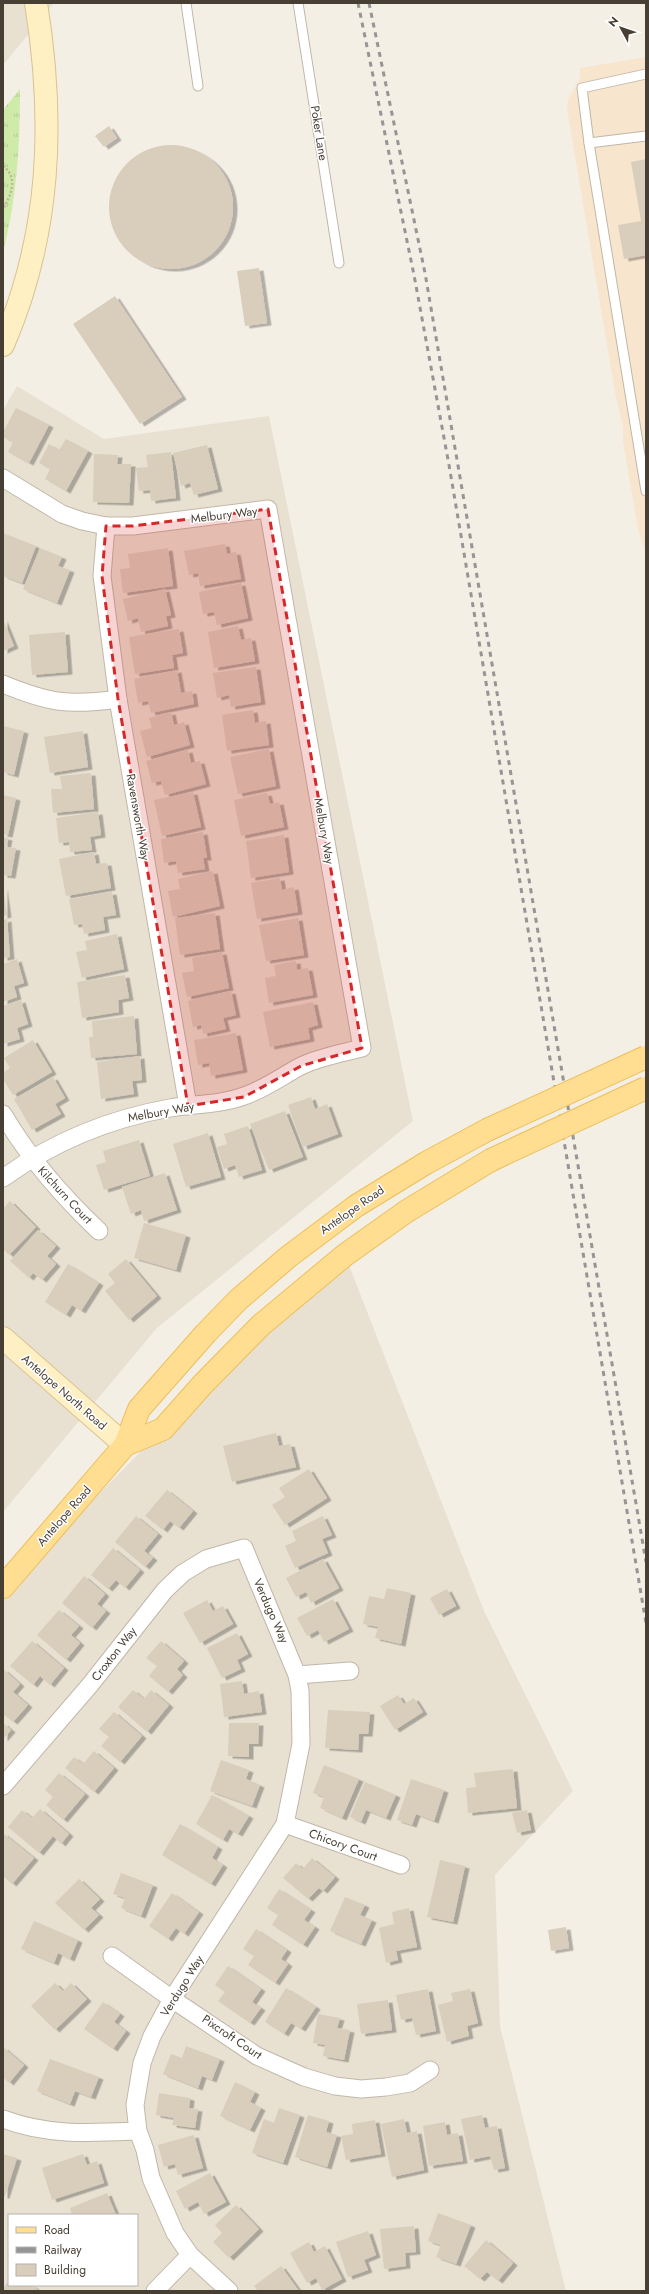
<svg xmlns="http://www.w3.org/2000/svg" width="649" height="2294" viewBox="0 0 649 2294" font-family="Jost,sans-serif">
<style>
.residential{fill:#e8e1d2;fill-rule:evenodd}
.commercial{fill:#f8e5ce}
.park{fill:url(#park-tufts)}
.building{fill:#d9cdbc;filter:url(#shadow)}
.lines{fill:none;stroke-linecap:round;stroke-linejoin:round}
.lane-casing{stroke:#c0b7a7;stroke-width:11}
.street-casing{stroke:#c0b7a7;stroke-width:19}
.secondary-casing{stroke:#d7c391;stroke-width:24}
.primary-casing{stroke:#ecbe5a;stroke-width:24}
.path{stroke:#c3b397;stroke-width:2.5;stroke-dasharray:2 2;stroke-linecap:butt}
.lane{stroke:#fff;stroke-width:9}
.street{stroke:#fff;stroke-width:17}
.secondary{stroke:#fff0c3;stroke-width:22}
.primary{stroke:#ffde92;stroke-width:22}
.rail{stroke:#959595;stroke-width:3;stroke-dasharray:5 5;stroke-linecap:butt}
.primary-bridge-casing{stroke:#ecbe5a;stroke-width:24;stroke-linecap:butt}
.primary-bridge{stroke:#ffde92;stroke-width:22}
.marked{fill:#d62828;fill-opacity:0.2;stroke:#d62828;stroke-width:3;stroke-dasharray:8 5;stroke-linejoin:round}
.labels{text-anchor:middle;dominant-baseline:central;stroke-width:3;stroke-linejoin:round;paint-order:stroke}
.street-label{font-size:12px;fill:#473f34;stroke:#fff}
</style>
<defs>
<pattern id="park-tufts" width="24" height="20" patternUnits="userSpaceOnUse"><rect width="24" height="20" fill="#cfebaa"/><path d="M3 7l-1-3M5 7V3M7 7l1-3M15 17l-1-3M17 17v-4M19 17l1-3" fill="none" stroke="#b3cb93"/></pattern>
<filter id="shadow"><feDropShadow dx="4.5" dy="2.5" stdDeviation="0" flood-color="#0004"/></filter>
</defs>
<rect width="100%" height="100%" fill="#f4efe5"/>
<g class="residential">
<path d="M3 3H54L3 65Z"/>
<path d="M17 386 104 439 269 416 413 1121 157 1328 3 1512V410Z"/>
<path d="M345 1255 484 1611 573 1791 495 1875 500 2026 566 2291H3V1591L163 1429ZM9 2215H137V2285H9Z"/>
</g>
<path class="commercial" d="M646 57V555L638 529 623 442V427L616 398 567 109 568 100 580 78V68Z"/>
<path class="park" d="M20 89C20 144 17 198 3 252V110Z"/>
<g class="building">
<path d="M109 126 117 138 104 147 95 136Z"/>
<circle cx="171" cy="207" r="62"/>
<path d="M646 159V255L624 259 618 225 641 221 631 162Z"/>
<path d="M259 268 267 323 245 326 237 271Z"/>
<path d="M115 296 182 397 140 424 73 324Z"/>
<path d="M16 408 49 425 29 463 8 452 13 442 3 437V432Z"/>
<path d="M66 439 88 451 66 491 45 479 50 469 39 463 49 444 59 450Z"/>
<path d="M207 445 218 489 194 495 190 483 181 486 173 453Z"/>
<path d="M171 452 176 498 151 501 150 490 139 491 136 468 148 467 146 455Z"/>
<path d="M94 454 118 455 117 464H131L129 503 93 502Z"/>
<path d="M3 533 36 546 22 583 3 576Z"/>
<path d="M225 544 227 554 236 552 241 579 200 586 198 573 189 575 184 551Z"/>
<path d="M40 548 62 557 58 566 70 570 57 603 23 589Z"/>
<path d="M168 548 173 586 123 593 120 569 130 568 128 554Z"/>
<path d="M241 583 248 618 217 625 214 612 203 614 199 592Z"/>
<path d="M165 589 171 615 166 616 168 626 141 632 138 618 128 621 123 599Z"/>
<path d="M3 619 14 646 3 651Z"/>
<path d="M238 626 241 640 251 638 255 661 214 668 208 632Z"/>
<path d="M179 629 183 653 172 655 174 668 135 674 129 637Z"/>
<path d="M65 632 68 672 32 675 29 635Z"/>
<path d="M256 667 261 702 231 707 229 695 217 698 213 673Z"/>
<path d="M177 670 181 693 192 691 194 704 151 713 148 701 138 703 134 679Z"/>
<path d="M253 710 255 723 266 721 269 745 227 751 222 715Z"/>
<path d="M171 712 174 725 184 722 190 745 147 757 140 731 152 728 149 718Z"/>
<path d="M3 726 24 731 14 775 3 772Z"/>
<path d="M83 731 88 767 50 773 44 737Z"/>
<path d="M269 749 276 786 238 794 230 757Z"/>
<path d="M188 750 191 763 200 761 206 784 165 795 161 781 152 783 146 761Z"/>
<path d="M91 773 94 809 53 813 51 789H62L60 776Z"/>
<path d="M193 792 201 827 162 836 154 800Z"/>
<path d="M267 793 270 804 279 802 284 827 241 836 234 800Z"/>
<path d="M3 795 16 798 8 835 3 834Z"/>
<path d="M98 812 101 835 90 837 92 850 70 852 69 842 59 843 56 818Z"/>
<path d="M203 832 207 858H203L205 869 178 873 176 861 164 863 161 839Z"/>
<path d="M284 835 289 872 251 878 246 841Z"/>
<path d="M3 837 8 838 6 847 16 848 11 876 3 875Z"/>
<path d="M94 852 96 864 107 863 111 888 66 896 59 859Z"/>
<path d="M213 871 220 906 173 917 168 891 180 889 178 879Z"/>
<path d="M280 878 282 890 294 887 298 912 257 919 251 883Z"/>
<path d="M3 886 7 915 3 916Z"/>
<path d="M112 892 116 915 103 917 105 930 84 934 82 924 74 925 69 899Z"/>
<path d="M215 913 220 949 180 955 175 918Z"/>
<path d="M298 918 304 955 266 961 259 925Z"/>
<path d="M7 919 10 957 3 958V920Z"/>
<path d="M117 934 124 969 82 978 76 952 87 950 85 941Z"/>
<path d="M222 952 229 988 187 997 182 973 194 971 192 958Z"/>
<path d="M17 959 24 983 14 986 17 997 3 1002V964Z"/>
<path d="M296 961 297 970 308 968 313 995 269 1003 265 978 276 976 274 965Z"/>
<path d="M125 975 129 998 118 1000 119 1012 82 1018 77 982Z"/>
<path d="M231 991 236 1015 223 1018 226 1029 203 1034 201 1025 193 1027 188 1001Z"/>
<path d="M21 1000 28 1024 17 1028 20 1039 3 1044V1006Z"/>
<path d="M313 1002 318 1025 308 1028 310 1039 270 1047 263 1012Z"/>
<path d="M134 1016 137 1054 91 1058 89 1037H93L92 1021Z"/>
<path d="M236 1033 243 1070 211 1076 209 1063 198 1065 194 1040Z"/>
<path d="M33 1040 52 1072 13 1095 3 1079V1073L10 1068 4 1058Z"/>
<path d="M140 1056 142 1080 132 1081 134 1094 101 1099 97 1062Z"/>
<path d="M53 1077 65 1098 55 1104 61 1114 32 1130 14 1099Z"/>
<path d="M311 1097 315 1109 327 1104 338 1134 303 1147 288 1105Z"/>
<path d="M285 1111 303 1157 269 1170 250 1124Z"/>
<path d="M248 1126 262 1170 239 1177 235 1165 224 1169 217 1147 227 1144 224 1134Z"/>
<path d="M208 1133 221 1177 186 1187 173 1144Z"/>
<path d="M139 1140 150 1176 104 1190 96 1165 106 1162 103 1151Z"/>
<path d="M165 1173 177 1210 144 1221 141 1210 131 1214 122 1187Z"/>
<path d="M10 1201 36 1227 9 1255 3 1249V1209Z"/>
<path d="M144 1223 186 1235 176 1270 134 1258Z"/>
<path d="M38 1230 56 1246 47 1256 56 1264 42 1280 33 1273 29 1278 10 1261Z"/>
<path d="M126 1259 157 1296 129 1320 105 1291 115 1283 108 1274Z"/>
<path d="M68 1264 99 1283 81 1311 72 1305 66 1315 45 1302Z"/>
<path d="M276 1433 279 1446 290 1444 296 1467 232 1482 223 1446Z"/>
<path d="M309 1469 327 1498 285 1525 272 1505 285 1497 279 1488Z"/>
<path d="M167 1490 193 1511 179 1528 170 1521 163 1530 145 1516Z"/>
<path d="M136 1516 158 1534 144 1551 153 1558 145 1567 115 1542Z"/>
<path d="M323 1516 332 1535 322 1539 328 1553 295 1568 285 1546 296 1541 292 1531Z"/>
<path d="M113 1548 140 1570 125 1588 116 1580 108 1589 91 1575Z"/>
<path d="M323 1559 339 1588 311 1603 306 1592 296 1597 286 1578Z"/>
<path d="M84 1576 105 1594 97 1604 106 1611 92 1628 62 1603Z"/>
<path d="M387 1588 411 1593 401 1644 375 1638 378 1627 363 1624 369 1596 384 1599Z"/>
<path d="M447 1589 456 1606 439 1615 430 1598Z"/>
<path d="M333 1599 349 1629 324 1642 318 1630 307 1636 297 1618Z"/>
<path d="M207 1600 213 1611 223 1606 233 1624 200 1643 183 1613Z"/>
<path d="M59 1610 79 1626 71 1635 80 1643 66 1660 37 1635Z"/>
<path d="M237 1633 248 1654 237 1660 241 1669 222 1678 207 1648Z"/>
<path d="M32 1641 64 1668 50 1685 40 1676 33 1685 10 1666Z"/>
<path d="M161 1641 184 1661 177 1669 183 1675 168 1692 149 1676 157 1666 146 1658Z"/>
<path d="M3 1669 20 1684 13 1692 28 1705 13 1722 3 1714Z"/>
<path d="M242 1681 244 1694 259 1691 262 1712 224 1717 220 1684Z"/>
<path d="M133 1690 144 1699 151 1690 169 1705 147 1732 118 1707Z"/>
<path d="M398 1695 404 1704 414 1698 423 1712 395 1730 380 1706Z"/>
<path d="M328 1710 370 1712 368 1734H359L358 1750 325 1748Z"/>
<path d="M114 1712 142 1736 120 1762 101 1746 109 1737 99 1729Z"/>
<path d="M3 1723 11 1730 3 1739Z"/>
<path d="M229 1723H259L258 1744H249V1757L228 1756Z"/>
<path d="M94 1751 114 1768 94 1792 65 1768 74 1757 83 1764Z"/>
<path d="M221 1760 249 1770 246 1779 260 1785 252 1806 210 1791Z"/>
<path d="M324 1765 359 1779 342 1818 320 1808 324 1797 313 1793Z"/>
<path d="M513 1769 517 1808 468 1813 466 1788 476 1787 474 1773Z"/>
<path d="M59 1773 85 1794 63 1820 46 1805 53 1797 45 1790Z"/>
<path d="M411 1779 444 1790 434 1821 416 1814 412 1825 397 1820Z"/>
<path d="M365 1782 396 1795 386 1818 366 1810 361 1822 350 1817Z"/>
<path d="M212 1795 249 1816 238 1834 229 1829 223 1840 196 1824Z"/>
<path d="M40 1809 69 1834 61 1844 53 1836 39 1853 8 1827 22 1810 32 1818Z"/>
<path d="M527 1810 531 1830 517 1833 512 1813Z"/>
<path d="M180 1824 218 1847 212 1858 223 1865 211 1884 162 1855Z"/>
<path d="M3 1833 34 1858 12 1884 3 1876Z"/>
<path d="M312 1858 335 1877 323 1891 319 1888 308 1899 283 1878 296 1863 303 1869Z"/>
<path d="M440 1860 465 1866 453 1922 427 1917Z"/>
<path d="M121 1873 153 1885 141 1916 121 1908 125 1898 113 1894Z"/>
<path d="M79 1879 100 1899 91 1908 99 1915 84 1930 55 1903Z"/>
<path d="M279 1889 311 1910 304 1920 315 1927 303 1945 272 1925 278 1915 267 1908Z"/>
<path d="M172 1893 199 1912 184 1934 176 1928 168 1939 149 1926Z"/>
<path d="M345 1897 365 1905 360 1915 372 1920 361 1944 330 1931Z"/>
<path d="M409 1908 417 1947 396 1951 398 1960 386 1963 379 1928 394 1924 392 1912Z"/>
<path d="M34 1921 78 1940 70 1959 58 1953 54 1963 21 1949Z"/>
<path d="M566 1927 569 1948 551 1951 548 1930Z"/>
<path d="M256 1929 287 1950 281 1959 288 1964 275 1983 248 1965 254 1956 243 1949Z"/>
<path d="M228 1966 261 1989 252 2002 261 2008 250 2023 218 2001 225 1992 215 1985Z"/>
<path d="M55 1983 63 1991 71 1983 87 1999 55 2030 31 2006Z"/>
<path d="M286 1988 316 2007 301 2029 291 2023 284 2034 265 2022Z"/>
<path d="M428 1989 436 2031 416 2035 412 2018 401 2020 396 1995Z"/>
<path d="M470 1989 478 2023 467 2026 469 2036 447 2042 438 2005 453 2001 451 1993Z"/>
<path d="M388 2000 392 2030 361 2034 357 2004Z"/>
<path d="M103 2002 120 2014 114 2022 126 2031 113 2049 84 2029Z"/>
<path d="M318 2014 340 2018 337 2028 350 2030 344 2060 323 2056 325 2045 313 2043Z"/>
<path d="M186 2046 220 2059 212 2080 202 2076 198 2088 163 2074 171 2054 182 2058Z"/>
<path d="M3 2047 24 2065 9 2083 3 2077Z"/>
<path d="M50 2059 99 2077 91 2097 75 2091 70 2104 37 2091Z"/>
<path d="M235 2082 255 2092 250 2102 261 2108 250 2130 220 2116Z"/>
<path d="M159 2093 190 2098 189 2108 198 2109 195 2128 172 2125 174 2118 156 2115Z"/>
<path d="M279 2108 300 2115 283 2163 252 2153 264 2119 274 2123Z"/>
<path d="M308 2115 329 2121 326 2132 337 2135 327 2167 295 2157Z"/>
<path d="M482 2115 485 2128 497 2126 505 2168 494 2170 490 2156 470 2160 461 2119Z"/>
<path d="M404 2119 407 2133 417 2131 424 2170 392 2177 381 2124Z"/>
<path d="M375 2120 381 2154 346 2160 341 2136 353 2134 352 2124Z"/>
<path d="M445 2122 447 2135 458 2133 463 2161 429 2166 423 2126Z"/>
<path d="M194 2135 203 2168 178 2175 175 2164 164 2167 158 2145Z"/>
<path d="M3 2154 17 2158 5 2196H3Z"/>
<path d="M83 2154 87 2165 97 2161 104 2183 52 2200 42 2168Z"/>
<path d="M210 2173 226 2202 204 2214 198 2202 185 2209 176 2191Z"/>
<path d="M107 2193 116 2215H72L70 2208Z"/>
<path d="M236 2205 259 2229 229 2258 213 2242 222 2233 215 2225Z"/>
<path d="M438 2213 471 2225 456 2264 436 2257 441 2245 428 2241Z"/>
<path d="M414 2226 416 2252 405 2253 406 2266 384 2269 380 2229Z"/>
<path d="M368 2231 376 2255 364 2260 368 2270 348 2277 336 2242Z"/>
<path d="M486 2240 513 2263 498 2281 487 2272 480 2279 464 2266Z"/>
<path d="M309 2242 314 2252 325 2246 342 2279 322 2290 316 2278 307 2283 290 2253Z"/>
<path d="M281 2266 299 2291H258L254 2286Z"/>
<path d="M9 2281V2285H32L39 2291H6L3 2288Z"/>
</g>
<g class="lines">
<g class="lane-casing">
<g id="lane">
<path d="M186 3 198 86"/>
<path d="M298 3 339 263"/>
<path d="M646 74 582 88 589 143 646 136"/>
<path d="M589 143 646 491"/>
</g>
</g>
<g class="street-casing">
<g id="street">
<path d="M3 478 62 514 82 521 106 526H133L268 509 362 1048C342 1053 319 1057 301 1066 282 1076 265 1089 244 1096 220 1105 194 1104 170 1108 108 1119 53 1142 3 1178"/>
<path d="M106 526 102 576 118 699 188 1106"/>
<path d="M3 684C49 703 69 706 118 699"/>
<path d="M3 1114C29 1158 62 1196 99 1231"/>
<path d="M297 1675 350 1671"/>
<path d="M3 1786 90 1685 165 1590 183 1573 206 1559 244 1548 297 1675 300 1691 301 1744 285 1824 172 1999 152 2036 142 2063 135 2105 138 2131 145 2150 151 2178 175 2233 190 2255 229 2291"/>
<path d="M285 1824 401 1865"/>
<path d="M112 1956 172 1999 257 2056 304 2077 335 2086 361 2089 386 2087 410 2083 430 2070"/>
<path d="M3 2119C48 2136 91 2133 138 2131"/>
<path d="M155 2291 190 2255"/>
</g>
</g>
<g class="secondary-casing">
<g id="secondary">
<path d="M3 345C51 234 55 121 36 3"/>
<path d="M3 1338 125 1445"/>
</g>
</g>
<g class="primary-casing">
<g id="primary">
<path d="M125 1445 163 1429 203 1384 261 1325 345 1255 407 1211 491 1160"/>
<path d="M3 1587 125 1445 139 1409 206 1333 238 1300 288 1257 356 1206 426 1163 487 1130"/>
</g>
</g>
<path class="path" d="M3 166C19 178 11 195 3 209"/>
<use href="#lane" class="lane"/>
<use href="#street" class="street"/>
<use href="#secondary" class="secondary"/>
<use href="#primary" class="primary"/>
<g class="rail">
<path d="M358 3 414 275 449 465 646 1623"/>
<path d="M369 3 425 273 646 1562"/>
</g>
<g class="primary-bridge-casing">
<g id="primary-bridge">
<path d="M487 1130 646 1057"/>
<path d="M491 1160 646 1088"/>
</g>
</g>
<use href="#primary-bridge" class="primary-bridge"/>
</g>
<path class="marked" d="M268 509 362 1048 301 1066 244 1097 188 1106 118 699 102 576 106 526H133Z"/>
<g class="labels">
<g class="street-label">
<text transform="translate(319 133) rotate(81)">Poker Lane</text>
<text transform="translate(224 515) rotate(-7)">Melbury Way</text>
<text transform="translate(138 817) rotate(80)">Ravensworth Way</text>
<text transform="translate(324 831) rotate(80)">Melbury Way</text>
<text transform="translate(161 1112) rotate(-10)">Melbury Way</text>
<text transform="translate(65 1195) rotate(47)">Kilchurn Court</text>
<text transform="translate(352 1210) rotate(-35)">Antelope Road</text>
<text transform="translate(64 1392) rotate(41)">Antelope North Road</text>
<text transform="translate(64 1516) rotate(-49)">Antelope Road</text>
<text transform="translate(271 1611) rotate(66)">Verdugo Way</text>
<text transform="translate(114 1654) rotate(-52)">Croxton Way</text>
<text transform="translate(343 1845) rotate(20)">Chicory Court</text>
<text transform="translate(182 1986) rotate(-58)">Verdugo Way</text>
<text transform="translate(232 2037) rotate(34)">Pixcroft Court</text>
</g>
</g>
<rect width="649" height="2294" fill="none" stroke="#473f34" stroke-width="8"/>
<rect x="8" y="2214" width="130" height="72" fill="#ffffff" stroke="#b5b2ae"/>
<rect x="16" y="2227" width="20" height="6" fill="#ffde92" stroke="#b5b2ae"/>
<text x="44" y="2234" font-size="12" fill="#473f34">Road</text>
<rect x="16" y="2247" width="20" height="6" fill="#959595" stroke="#b5b2ae"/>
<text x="44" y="2254" font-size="12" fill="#473f34">Railway</text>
<rect x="16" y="2264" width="20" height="12" fill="#d9cdbc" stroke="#b5b2ae"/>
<text x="44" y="2274" font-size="12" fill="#473f34">Building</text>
<g transform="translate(621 28) rotate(310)" stroke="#ffffff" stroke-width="3" paint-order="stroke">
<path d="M0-3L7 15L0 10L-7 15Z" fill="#473f34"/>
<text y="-6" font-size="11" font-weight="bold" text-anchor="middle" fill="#473f34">N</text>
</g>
</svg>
